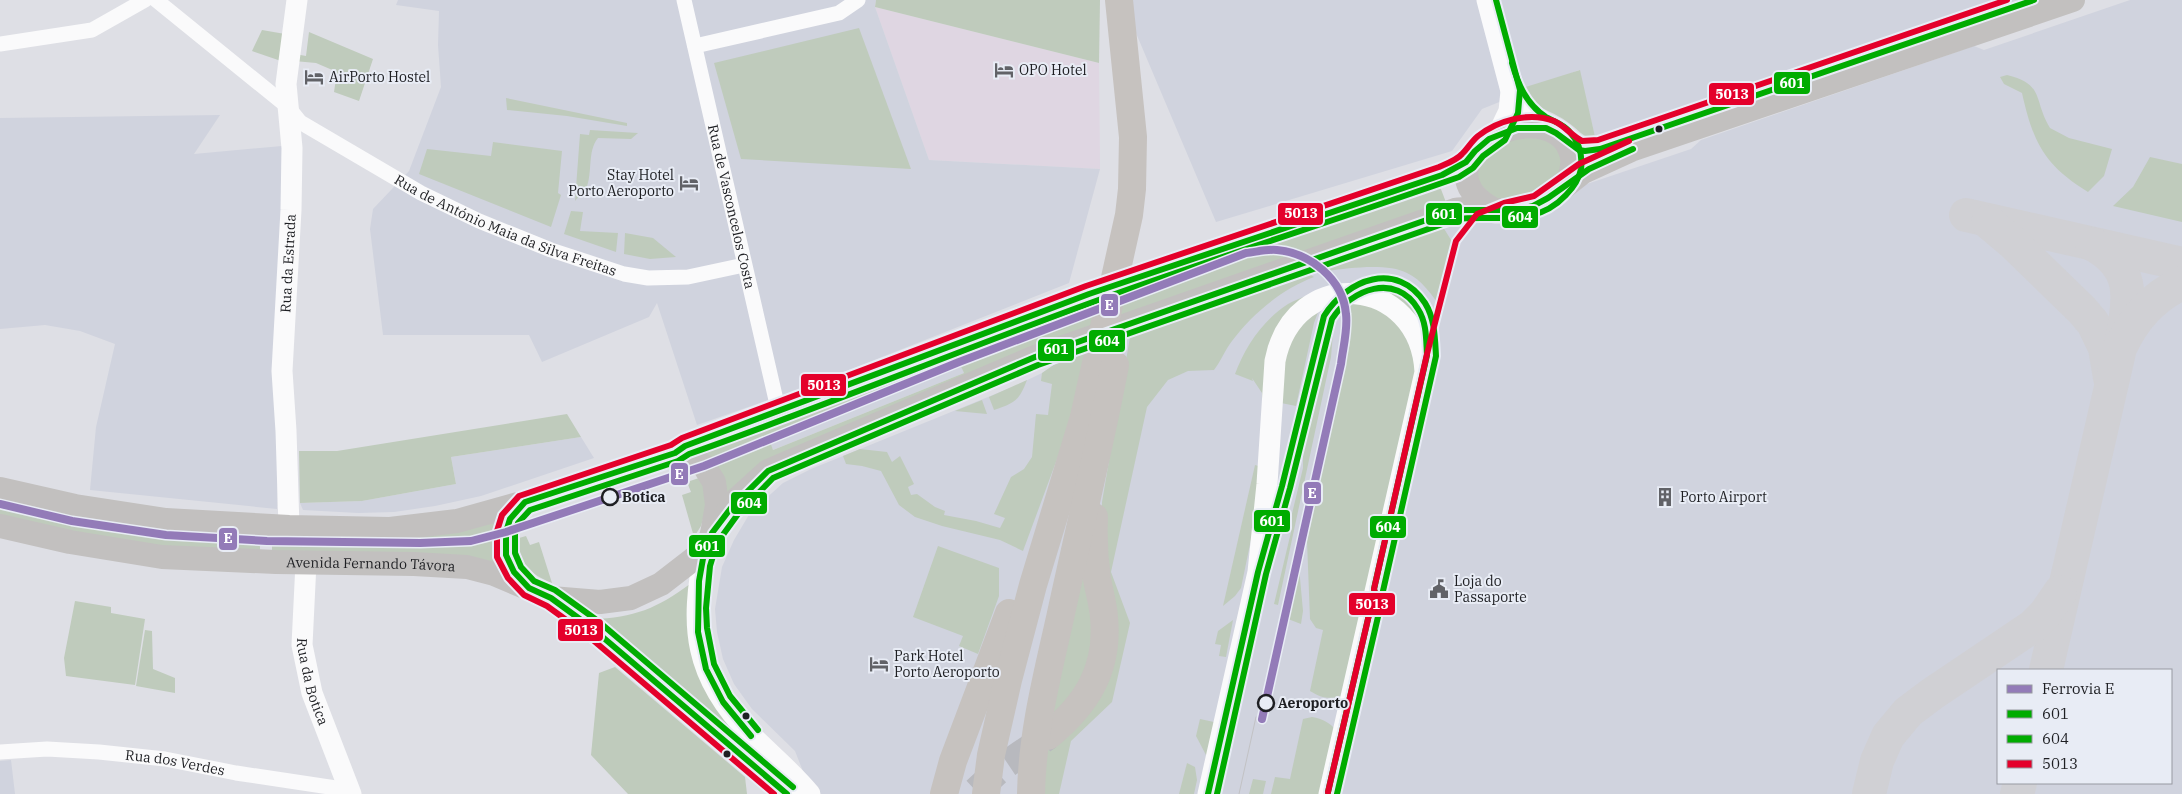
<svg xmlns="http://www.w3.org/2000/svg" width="2182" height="794" viewBox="0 0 2182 794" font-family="'IBM Plex Serif',serif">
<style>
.commercial{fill:#dfd6e2}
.built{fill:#d0d3de;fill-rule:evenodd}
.green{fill:#bfcbbc;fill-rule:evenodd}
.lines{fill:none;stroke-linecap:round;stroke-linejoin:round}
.taxiway{stroke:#d0d0d4;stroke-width:34}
.highway-tunnel{stroke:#b8b9be;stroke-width:28;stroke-dasharray:28 14;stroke-linecap:butt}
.street{stroke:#fafafb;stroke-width:15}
.secondary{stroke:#fafafb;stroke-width:21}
.primary{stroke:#c2c0bf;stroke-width:24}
.highway{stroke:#c6c2bf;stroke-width:28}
.tram{stroke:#c2c2c4;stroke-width:1}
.bus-1-casing{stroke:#e8ecf5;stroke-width:10}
.bus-2-casing{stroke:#e8ecf5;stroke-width:10}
.bus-3-casing{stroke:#e8ecf5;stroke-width:10}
.bus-1{stroke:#00ac00;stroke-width:6}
.bus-2{stroke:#00ac00;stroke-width:6}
.bus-3{stroke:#e4002b;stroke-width:6}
.rail-1-casing{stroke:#e8ecf5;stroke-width:11}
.rail-1{stroke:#937bb8;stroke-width:8}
.bus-dot{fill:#1e1f23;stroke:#e8ecf5;stroke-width:2}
.stop-dot{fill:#e8ecf5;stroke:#1e1f23;stroke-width:2.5}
.labels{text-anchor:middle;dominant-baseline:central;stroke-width:4;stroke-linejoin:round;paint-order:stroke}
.poi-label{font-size:14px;fill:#1e1f23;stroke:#e8ecf5;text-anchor:start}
.street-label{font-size:14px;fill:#1e1f23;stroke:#e8ecf5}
.stop-label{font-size:14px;font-weight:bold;fill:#1e1f23;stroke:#e8ecf5;text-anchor:start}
.line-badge{stroke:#e8ecf5;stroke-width:2}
.badge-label{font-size:14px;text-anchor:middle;font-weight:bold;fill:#fff}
</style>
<rect width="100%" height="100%" fill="#dedfe5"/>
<path class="commercial" d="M875 7 1099 63 1100 169 929 160Z"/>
<g class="built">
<path d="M398 0H876L875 7 929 160 1100 169 1069 283 811 385 697 425 657 303 649 317 542 362 529 335H383L370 229 373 209 409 171 441 87 438 45 439 11 396 5Z"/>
<path d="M1122 0H2025L1783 88 1630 136 1596 141 1579 70 1482 109 1452 151 1216 222Z"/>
<path d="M2130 0H2182V794H812L795 751 752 709 734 684 723 659 717 632 715 609 722 567 734 540 750 513 783 483 811 469 1015 386 1042 373 1064 358 1130 338 1461 221 1473 218 1495 224H1506L1543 216 1565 203 1581 186 1691 149 1701 140 1974 46 1984 50ZM1998 670H2171V783H1998Z"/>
<path d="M220 115 194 154 282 146 277 509 90 490 96 427 115 344 80 331 45 325 0 329V118Z"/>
<path d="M958 358 964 373 773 450 767 437Z"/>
<path d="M581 437 594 458 481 496 435 506 394 512 358 513 303 510 300 503 362 501 456 484 451 457Z"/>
<path d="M11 760 15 794H0V761Z"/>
</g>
<g class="green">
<path d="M876 0H1100L1099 63 875 7Z"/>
<path d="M859 28 911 169 741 159 714 63Z"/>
<path d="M262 30 285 34 281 61 252 51Z"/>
<path d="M309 32 373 59 359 101 334 92 337 72 316 63 294 61 295 54 306 56Z"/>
<path d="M1580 70 1596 141C1582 137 1577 128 1566 121 1546 107 1537 112 1522 88Z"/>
<path d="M2007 75C2045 84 2033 100 2050 128L2069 138 2112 149 2104 176 2088 192C2044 165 2033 142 2022 93L2004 84 2000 77Z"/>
<path d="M506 98 627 123V126L567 116 507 110Z"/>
<path d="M590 130 638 133 631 139 598 138C587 151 593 173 586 189 584 193 578 197 575 201L580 134 589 135Z"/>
<path d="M1518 136 1558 141 1563 174 1531 197 1493 200 1475 177 1482 155Z"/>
<path d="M493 142 562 151 558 193 561 195 551 227 419 174 427 149 491 156Z"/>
<path d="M2150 157 2182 164V222L2113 206 2133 187Z"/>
<path d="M1439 184 1447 205 1158 303 730 500 695 452 1096 298ZM957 358 964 373 773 450 768 436Z"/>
<path d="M571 211 583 212 580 231 618 233 616 252 564 234Z"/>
<path d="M1443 227 1456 248 1442 309C1432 295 1422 280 1407 273 1388 263 1349 268 1328 271L1325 267Z"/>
<path d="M625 233 653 238 676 257 650 259 624 254Z"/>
<path d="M1309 274 1314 277C1282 289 1252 314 1232 341 1225 350 1221 361 1214 370L1188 371 1168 380 1147 407 1111 572 1130 623 1112 702 1071 741 1059 794H1041L1045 749 1099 694 1102 502 1130 337Z"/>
<path d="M1376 284C1402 289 1419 301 1425 327L1346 694C1332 700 1323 699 1310 691L1323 630 1316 628 1310 619 1307 541 1350 343 1351 318 1348 300 1359 290Z"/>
<path d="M1335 286 1320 307 1314 323 1296 406 1281 403 1262 402V393L1252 378 1253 381 1235 374C1245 347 1263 320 1288 304 1302 296 1320 292 1335 286Z"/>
<path d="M1332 315 1333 333 1331 357 1278 605 1274 604 1291 532 1290 522 1303 468V438L1324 339Z"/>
<path d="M1087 350 1080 397 1023 551 1000 540 942 526 915 517 899 505 881 471 862 466 846 464 843 456 860 449 887 452 892 462 900 456 914 484 908 487 911 495 917 494 935 507 945 511 944 515 976 521 1000 528 1005 518 994 514 1011 477 1024 469 1032 457 1036 414 1048 415 1052 384 1041 381 1042 373 1064 358Z"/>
<path d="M1027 380C1019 401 1015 403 994 410L989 397Z"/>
<path d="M982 400 987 414 955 411Z"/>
<path d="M567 414 581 437 451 457 456 484 362 501 300 503 299 451H337Z"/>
<path d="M1255 465 1262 467 1255 520 1241 588 1235 596 1223 606Z"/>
<path d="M702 477 708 501 701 526 694 537 682 495 691 492 687 482Z"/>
<path d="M0 496 260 534V557L164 551 0 519Z"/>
<path d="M504 515 505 569 272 552V534Z"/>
<path d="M526 536 530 545 539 542 552 583C528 573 521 564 512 540Z"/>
<path d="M938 546 999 568V596L978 654 959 646 963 636 913 617Z"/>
<path d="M1087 567 1095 627 1082 689 1054 719 1053 692 1068 610Z"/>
<path d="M1299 567 1303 611 1301 624 1288 619Z"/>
<path d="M690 584 688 604 759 758 593 619C633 618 658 608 690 584Z"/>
<path d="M75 601 111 607V613L145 619 135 685 66 676 64 658Z"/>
<path d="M1233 620 1226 657 1219 656 1221 645 1215 644 1218 631Z"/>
<path d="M145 630 152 631 153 669 175 678V693L136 686Z"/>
<path d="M615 667 745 777 747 794H628L591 755 599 673Z"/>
<path d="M1312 717C1323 719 1329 722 1337 731L1322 794H1271L1275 777 1290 779 1303 719Z"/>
<path d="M1200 719 1214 722 1207 757 1196 736Z"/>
<path d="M1187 763 1195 767 1197 780 1194 794H1179Z"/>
<path d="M1253 779 1266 781 1263 794H1249Z"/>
</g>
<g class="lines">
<g class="taxiway">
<path d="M1966 215 2182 264"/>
<path d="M1988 222 2013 243 2082 310 2093 323 2105 348 2110 378"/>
<path d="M2092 244C2134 266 2131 297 2122 338"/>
<path d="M2046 670 2120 348C2134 318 2152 298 2182 283"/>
<path d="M1869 794 1877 761 1888 736 1908 712 1932 694 2033 626 2045 614 2060 592"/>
<path d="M2017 794 2020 783"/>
</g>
<path class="highway-tunnel" d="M976 791 1002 767 1048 736"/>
<g class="street">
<path id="s1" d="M156 0 288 107 300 122 421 193 479 221 551 250 624 274 648 278 688 277 744 265"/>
<path id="s2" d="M684 0 779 413"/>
<path d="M0 44 92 30 145 0"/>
<path d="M695 46 839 13 858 0"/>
<path id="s3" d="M0 752 47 749 99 752 165 759 236 773 349 790"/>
</g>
<g class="secondary">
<path d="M1487 0 1511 91 1509 111 1498 134"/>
<path d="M1511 91 1533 119 1547 128"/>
<path id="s4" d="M289 527 286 431 282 371 291 210 292 148 286 84 297 0"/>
<path d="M705 550C689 627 694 677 751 735 771 755 792 772 810 794"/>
<path id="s5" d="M306 563 302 645 312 693 351 794"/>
<path d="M551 598 625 655 787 794"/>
<path d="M1208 794 1258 572 1267 484 1275 361C1294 264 1420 275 1425 372L1329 794"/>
</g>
<g class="primary">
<path d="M1564 187 1583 172 1631 150 2073 0"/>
<path d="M0 489 75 506 166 520 289 527 390 529 457 521 525 502 675 453 685 446C821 399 954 343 1089 294 1206 252 1325 215 1442 175L1468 161"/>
<path d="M525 502C495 533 500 557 528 587"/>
<path id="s6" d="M0 526 70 542 162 557 276 562 414 564 467 567 494 574 551 598 600 602 631 598 661 584 705 550 712 534 717 505 714 482 704 466 692 458 675 453"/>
<path d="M712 534 736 500 768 471 1035 357 1455 210C1483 206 1511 216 1538 204 1598 179 1573 112 1511 129 1467 140 1446 184 1493 209"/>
</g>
<g class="highway">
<path d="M1048 736C1087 704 1109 669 1104 617 1103 604 1099 591 1097 579 1094 558 1093 538 1094 517"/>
<path d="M944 794 953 761 1009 613"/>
<path d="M986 794 991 755 1008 680 1033 585 1084 417 1129 215 1132 189 1133 137 1119 0"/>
<path d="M1031 794C1032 734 1047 676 1060 618 1078 534 1099 450 1115 365"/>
</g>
<path class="tram" d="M1239 794 1256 717"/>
<g class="bus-1-casing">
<g id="bus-1">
<path d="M751 736 723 702 706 669 698 632 699 581 704 553 712 533 731 508 768 471 1035 357 1455 210H1516L1533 206 1548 198 1589 169 1633 149"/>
<path d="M787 794 592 628 551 598 529 588 514 572 506 555V532L510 519 525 502 675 453 685 446 1089 294 1442 175 1466 162 1475 151 1489 139 1517 128H1546L1556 133 1579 150 1585 151 1600 149 2034 0"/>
<path d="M1208 794 1258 572 1282 486 1324 316C1347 279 1397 260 1425 303 1435 319 1435 339 1436 356L1383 591 1385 597 1383 606 1380 608 1337 794"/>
</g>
</g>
<g class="bus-2-casing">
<g id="bus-2">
<path d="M758 730 730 696 714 664 707 628 706 608 710 566 717 543 738 514 773 478 1038 365 1457 219C1496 214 1534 229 1566 195 1573 188 1579 179 1581 169 1583 154 1579 142 1569 131 1563 124 1553 121 1546 117 1526 104 1518 84 1512 63"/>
<path d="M793 787 598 621 555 590 534 581 521 567 515 553V533L518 523 530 510 678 461 689 454C825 406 958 351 1093 302 1214 258 1337 220 1459 177L1473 168 1483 156 1505 140 1518 113 1520 90 1496 0"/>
<path d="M1217 794 1266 574 1290 488 1332 319C1351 289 1396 272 1418 309 1427 323 1426 340 1427 355L1374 589 1376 597 1371 606 1328 792"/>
</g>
</g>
<g class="bus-3-casing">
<g id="bus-3">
<path d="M1328 792 1371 606 1376 597 1374 589 1427 354 1456 241 1477 214 1504 203 1534 196 1579 164 1629 141"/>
<path d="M774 794 587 635 547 606 524 595 508 578 497 557V531L502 515 519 496 671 445 682 438 1086 286 1439 167C1446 164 1457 160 1462 154 1468 148 1471 142 1478 136 1497 121 1529 111 1554 121 1565 126 1572 136 1582 141L1598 140 2007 0"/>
</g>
</g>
<use href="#bus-1" class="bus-1"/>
<use href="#bus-2" class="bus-2"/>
<use href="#bus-3" class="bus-3"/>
<g class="rail-1-casing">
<path id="rail-1" d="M0 504 72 521 166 535 267 541 420 543 471 541 506 532 704 466 959 362 1246 253C1256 252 1267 249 1277 250 1310 253 1343 279 1346 314 1348 330 1343 347 1341 364L1262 719"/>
</g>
<use href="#rail-1" class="rail-1"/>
</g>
<defs>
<g id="hotel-bare" transform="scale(1.5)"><path d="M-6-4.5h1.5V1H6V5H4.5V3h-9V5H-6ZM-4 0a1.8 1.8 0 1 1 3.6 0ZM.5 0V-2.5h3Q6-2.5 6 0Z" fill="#616267" stroke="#e8ecf5" stroke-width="2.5" paint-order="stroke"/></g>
<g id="building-bare" transform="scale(1.5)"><path d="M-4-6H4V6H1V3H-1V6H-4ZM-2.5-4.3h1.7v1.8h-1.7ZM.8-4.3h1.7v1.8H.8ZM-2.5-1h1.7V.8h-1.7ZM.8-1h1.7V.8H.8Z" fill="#616267" stroke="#e8ecf5" stroke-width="2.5" paint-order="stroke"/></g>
<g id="civic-bare" transform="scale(1.5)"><path d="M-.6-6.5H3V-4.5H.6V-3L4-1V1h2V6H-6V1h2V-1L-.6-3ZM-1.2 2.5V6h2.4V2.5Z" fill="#616267" stroke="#e8ecf5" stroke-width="2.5" paint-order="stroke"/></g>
</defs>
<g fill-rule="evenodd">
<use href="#hotel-bare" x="1004" y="70"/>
<use href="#hotel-bare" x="314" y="77"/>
<use href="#hotel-bare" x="689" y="183"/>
<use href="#building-bare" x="1665" y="497"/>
<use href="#civic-bare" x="1439" y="589"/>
<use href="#hotel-bare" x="879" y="664"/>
</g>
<g class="bus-dot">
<circle cx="1659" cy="129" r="4.5"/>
<circle cx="746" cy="716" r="4.5"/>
<circle cx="727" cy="754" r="4.5"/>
</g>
<g class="stop-dot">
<circle cx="610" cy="497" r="8"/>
<circle cx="1266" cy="703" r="8"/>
</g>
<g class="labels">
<g class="poi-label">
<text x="1019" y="70">OPO Hotel</text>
<text x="329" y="77">AirPorto Hostel</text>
<text x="674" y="175" text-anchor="end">Stay Hotel<tspan x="674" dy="16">Porto Aeroporto</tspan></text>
<text x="1680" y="497">Porto Airport</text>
<text x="1454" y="581">Loja do<tspan x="1454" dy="16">Passaporte</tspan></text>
<text x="894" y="656">Park Hotel<tspan x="894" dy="16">Porto Aeroporto</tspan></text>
</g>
<g class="street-label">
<text stroke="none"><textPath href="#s2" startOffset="212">Rua de Vasconcelos Costa</textPath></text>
<text stroke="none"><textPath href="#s1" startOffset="420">Rua de António Maia da Silva Freitas</textPath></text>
<text stroke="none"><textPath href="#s4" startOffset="264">Rua da Estrada</textPath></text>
<text stroke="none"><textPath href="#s6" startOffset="374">Avenida Fernando Távora</textPath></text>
<text stroke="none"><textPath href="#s5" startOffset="120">Rua da Botica</textPath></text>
<text stroke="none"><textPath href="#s3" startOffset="176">Rua dos Verdes</textPath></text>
</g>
<g class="stop-label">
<text x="622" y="497">Botica</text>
<text x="1278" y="703">Aeroporto</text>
</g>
</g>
<g class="line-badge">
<rect x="1773" y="71" width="38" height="24" rx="5" fill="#00ac00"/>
<rect x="1708" y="82" width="47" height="24" rx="5" fill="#e4002b"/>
<rect x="1277" y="202" width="47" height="24" rx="5" fill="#e4002b"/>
<rect x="1425" y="202" width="38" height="24" rx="5" fill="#00ac00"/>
<rect x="1501" y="205" width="38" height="24" rx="5" fill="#00ac00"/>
<rect x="1100" y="293" width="19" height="24" rx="5" fill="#937bb8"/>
<rect x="1088" y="329" width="38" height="24" rx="5" fill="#00ac00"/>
<rect x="1037" y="338" width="38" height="24" rx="5" fill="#00ac00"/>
<rect x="800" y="373" width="47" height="24" rx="5" fill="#e4002b"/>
<rect x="670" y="462" width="19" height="24" rx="5" fill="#937bb8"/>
<rect x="1303" y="481" width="19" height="24" rx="5" fill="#937bb8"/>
<rect x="730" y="491" width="38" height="24" rx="5" fill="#00ac00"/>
<rect x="1253" y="509" width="38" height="24" rx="5" fill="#00ac00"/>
<rect x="1369" y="515" width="38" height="24" rx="5" fill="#00ac00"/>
<rect x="218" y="527" width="20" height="24" rx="5" fill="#937bb8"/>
<rect x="688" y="534" width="38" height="24" rx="5" fill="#00ac00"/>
<rect x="1348" y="592" width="48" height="24" rx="5" fill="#e4002b"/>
<rect x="557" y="618" width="47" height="24" rx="5" fill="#e4002b"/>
</g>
<g class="badge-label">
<text x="1792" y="88">601</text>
<text x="1732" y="99">5013</text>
<text x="1301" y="218">5013</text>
<text x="1444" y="219">601</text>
<text x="1520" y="222">604</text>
<text x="1109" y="310">E</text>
<text x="1107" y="346">604</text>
<text x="1056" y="354">601</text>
<text x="824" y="390">5013</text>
<text x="679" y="479">E</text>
<text x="1312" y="498">E</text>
<text x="749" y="508">604</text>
<text x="1272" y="526">601</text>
<text x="1388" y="532">604</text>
<text x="228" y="543">E</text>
<text x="707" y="551">601</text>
<text x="1372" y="609">5013</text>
<text x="581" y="635">5013</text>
</g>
<rect x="1997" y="669" width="175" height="115" fill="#e8ecf5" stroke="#979aa1"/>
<rect x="2007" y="685" width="25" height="8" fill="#937bb8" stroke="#979aa1"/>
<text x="2042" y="694" font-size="15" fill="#1e1f23">Ferrovia E</text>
<rect x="2007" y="710" width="25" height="8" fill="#00ac00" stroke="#979aa1"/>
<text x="2042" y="719" font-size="15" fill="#1e1f23">601</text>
<rect x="2007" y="735" width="25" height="8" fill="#00ac00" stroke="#979aa1"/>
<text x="2042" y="744" font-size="15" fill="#1e1f23">604</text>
<rect x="2007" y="760" width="25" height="8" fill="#e4002b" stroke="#979aa1"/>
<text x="2042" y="769" font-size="15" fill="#1e1f23">5013</text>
</svg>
